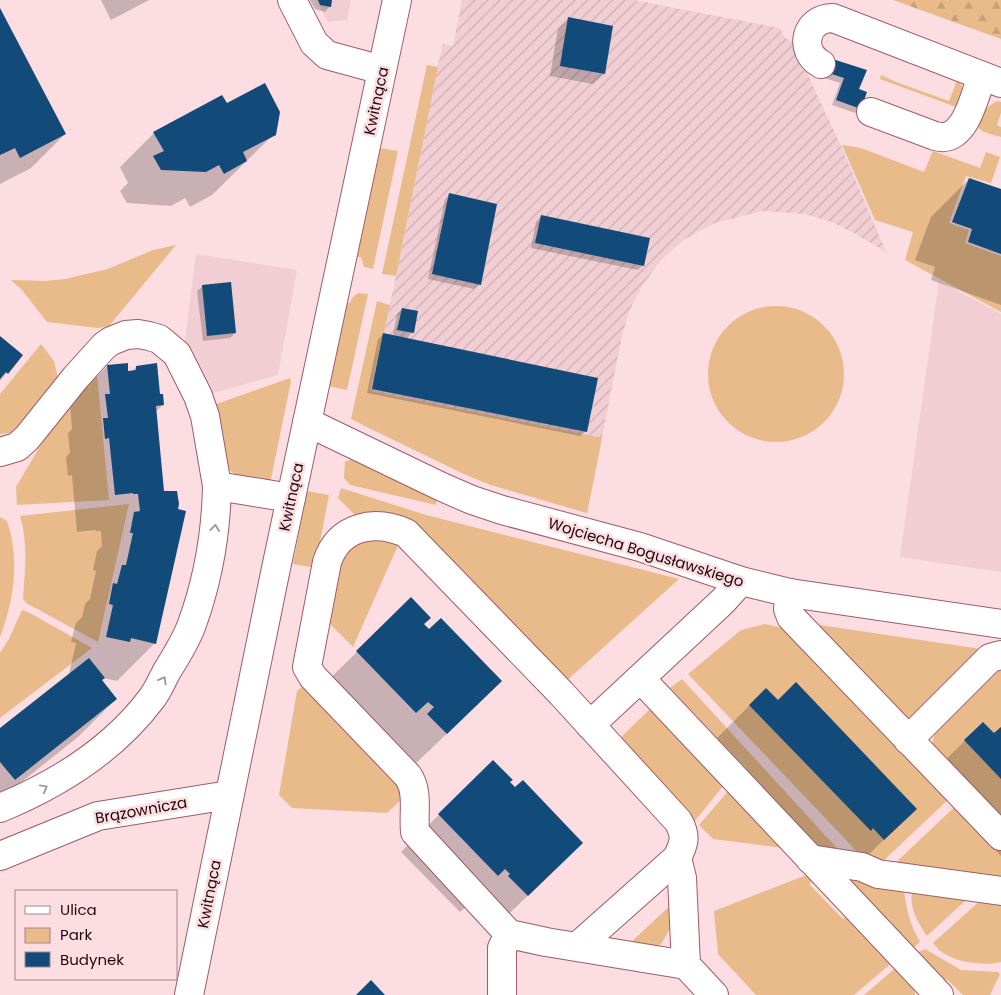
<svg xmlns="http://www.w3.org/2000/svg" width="1001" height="995" viewBox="0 0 1001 995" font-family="Poppins,sans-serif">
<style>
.built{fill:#f0ced3}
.industrial{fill:url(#industrial-furrows)}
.green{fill:#e9bb8a}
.forest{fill:url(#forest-firs)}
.shadow{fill:#0003}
.building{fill:#124b79}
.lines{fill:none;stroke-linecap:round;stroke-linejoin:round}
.minor-casing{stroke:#9e5c68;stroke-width:30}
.minor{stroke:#fff;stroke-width:28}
.oneway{stroke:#a69c9e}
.labels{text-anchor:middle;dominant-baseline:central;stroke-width:5;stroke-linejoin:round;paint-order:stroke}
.street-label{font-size:15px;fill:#20070d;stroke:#fcdde1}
</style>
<defs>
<pattern id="industrial-furrows" width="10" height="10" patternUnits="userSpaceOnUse" patternTransform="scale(1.25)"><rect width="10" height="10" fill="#f0ced3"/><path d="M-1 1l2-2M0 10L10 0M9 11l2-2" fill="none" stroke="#ceafb4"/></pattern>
<pattern id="forest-firs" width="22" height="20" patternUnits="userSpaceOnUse" patternTransform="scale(1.25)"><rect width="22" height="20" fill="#e9bb8a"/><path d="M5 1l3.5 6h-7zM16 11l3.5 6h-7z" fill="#c89f76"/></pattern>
</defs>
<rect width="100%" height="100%" fill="#fcdde1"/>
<g class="built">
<path d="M316 0H351L347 20 328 22Z"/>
<path d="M196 254 297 270 278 375 206 395 190 360 185 342Z"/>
<path d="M939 281 1001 314V572L900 557Z"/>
</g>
<path class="industrial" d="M462 0H633L780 28 785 38 792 41 841 146 886 252 852 232 832 222 805 214 762 211 715 223 685 239 661 260 642 286 629 311 622 336 587 513 491 485 466 475 362 425 394 286 440 56 443 44 453 46Z"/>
<g class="green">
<path d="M427 65 438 67 396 276 382 274Z"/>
<path d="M881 75 896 82 949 101 957 80 963 87 956 107 880 79Z"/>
<path d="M998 101 1001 102V113L997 125 1001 127V137C995 135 982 133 979 128 974 118 990 104 998 101Z"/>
<path d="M842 145 861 148 924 172 933 151 980 168 986 152 1000 157 991 183 966 176 949 223 969 230 965 243 1001 256V312L905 260 913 232 875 220Z"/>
<path d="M380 148 398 151 373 269 364 267 361 257H357Z"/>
<path d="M176 245 109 326 98 328 47 322 22 290 11 280 45 281 65 279 108 269 153 250Z"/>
<path d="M358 293 368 294 347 390 328 386 347 303H350L352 298Z"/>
<path d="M377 301 390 305 370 391 602 438 587 513 491 485 466 475 351 419Z"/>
<circle cx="776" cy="374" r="68"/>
<path d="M41 344 54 361 58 379 19 432 0 434V394Z"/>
<path d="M96 364 109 500 17 505 16 487 64 406Z"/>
<path d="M290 378 291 381 270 484C252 480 235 479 224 464L211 406Z"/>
<path d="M352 459 436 500V505L350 485 344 478 345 462Z"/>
<path d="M341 488 426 515 679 579 563 684 411 525 358 518 338 498Z"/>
<path d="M307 491 329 495 315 568 293 564Z"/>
<path d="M129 504 98 642 26 603 23 599C25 571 28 542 20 516Z"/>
<path d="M0 517 7 521C20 559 14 600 0 637Z"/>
<path d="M368 538 400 541 353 647 324 618 338 557 346 547Z"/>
<path d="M22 610 30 613 92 648 0 718V653L9 639Z"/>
<path d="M765 624 783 628 952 796 880 864 867 862 688 674 741 630Z"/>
<path d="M813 624 981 649 906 723Z"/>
<path d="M1001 667V820L932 745 935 732 941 719Z"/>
<path d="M682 679 846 858 816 853 742 775 747 769 670 688Z"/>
<path d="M302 687H309L396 774 402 799 387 813 292 808 279 795 297 691Z"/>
<path d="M651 708 724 785 694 822 618 740Z"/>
<path d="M729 790 784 848 713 839 699 825Z"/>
<path d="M960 802 1001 845V885L890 868Z"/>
<path d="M809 874 812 877 810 885 843 919 849 914 894 961 854 995H756L718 954 714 911Z"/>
<path d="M854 879 904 887C905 907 910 924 920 942L912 949 848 883Z"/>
<path d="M913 886 966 900 927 936C916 920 908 905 913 886Z"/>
<path d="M982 899 1001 902V962C984 966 960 963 945 954 940 952 936 946 933 943Z"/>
<path d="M673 903V924L661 944 653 950 606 944V936L628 945Z"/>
<path d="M925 949 961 970 998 972 1000 974 990 995H963L948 980H941L917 957 919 952Z"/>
<path d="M899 965 913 980 915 995H864Z"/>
</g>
<path class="forest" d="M893 0H1001V39Z"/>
<g class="shadow">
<path d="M101 0H149L111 20Z"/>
<path d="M310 0H331L330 6 325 12 315 9Z"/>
<path d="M0 10 65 134 31 168 0 184Z"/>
<path d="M569 19 612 27 604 74 593 84 550 76 558 29Z"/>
<path d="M824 57 858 90 860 108 855 113 832 105 840 83 815 75Z"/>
<path d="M227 105 274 134 212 195 190 207 185 198 171 206 127 203 120 191 128 183 120 167 154 133Z"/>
<path d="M969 179 1001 191V305L931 280 935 267 915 260 931 217Z"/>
<path d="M450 194 480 284 474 289 428 279 445 199Z"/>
<path d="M541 216 643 265 638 270 531 248 536 222Z"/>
<path d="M203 286 235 333 230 338 203 341 197 291Z"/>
<path d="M402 309 413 332 406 339 586 431 580 436 367 393 378 339 384 334 393 336 397 314Z"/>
<path d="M0 338 21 355 0 381Z"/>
<path d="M107 366 127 372H131L136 367 159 395 163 405 155 412V643L117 681 103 678 101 681 116 699 78 737 0 799V730L69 674 76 643 71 642 76 623 82 617 85 604 90 599 96 571 93 570 97 551 102 546 101 531H96L95 530 77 532 72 475 68 476 66 457 70 453 68 433 72 429 70 404Z"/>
<path d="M423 624 463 718 408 771 319 689 357 652Z"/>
<path d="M766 689 778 701 915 809 846 877 712 743Z"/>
<path d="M983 723 994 735 1001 728V856L927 778Z"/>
<path d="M493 762 509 782 544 880 489 933 471 915 474 913 467 906 460 912 401 852Z"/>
</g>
<g class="building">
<path d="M318 0H332L331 7 320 5Z"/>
<path d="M0 8 66 134 20 158 15 148 0 155Z"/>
<path d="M568 17 613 26 605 74 560 66Z"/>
<path d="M823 56 867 70 859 89 867 92 861 109 836 100 844 78 819 70Z"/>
<path d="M265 83 280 112 276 135 243 152 247 161 224 174 219 165 206 172 161 170 153 156 164 151 153 132 222 95 227 103Z"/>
<path d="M969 178 1001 189V254L968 242 972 229 952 222Z"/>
<path d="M449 193 497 204 481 285 432 274Z"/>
<path d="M541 215 650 238 644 266 535 243Z"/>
<path d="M231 282 236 333 207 336 202 285Z"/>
<path d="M402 308 418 311 414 333 397 330Z"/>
<path d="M383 333 598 378 587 432 372 389Z"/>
<path d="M0 336 23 355 8 374 6 372 0 379Z"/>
<path d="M128 363V371L136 370V366L157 363 160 394H163L164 405 156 406 164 491H177L179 504 178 509 186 511 156 644 131 638 130 642 106 637 113 605 109 604 113 583 117 584 122 565H126L133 533H130L134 512 140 511 138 494H133V493L115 495 109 438 105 439 103 418H108L105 394H110L107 365Z"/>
<path d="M411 597 431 618 424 624 429 629 441 618 502 681 447 734 427 714 434 707 428 702 416 713 356 651Z"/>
<path d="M89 658 105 678 102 680 117 699 15 780 0 762V728Z"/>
<path d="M796 682 917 809 884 840 873 828 871 831 749 705 766 688 778 700Z"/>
<path d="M983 722 994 733 1001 727V779L964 740Z"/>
<path d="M493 760 513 780 510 782 515 787 523 780 583 843 528 896 508 876 510 874 505 869 498 876 438 814Z"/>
<path d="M371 980 385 995H356Z"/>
</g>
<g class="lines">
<g class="minor-casing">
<g id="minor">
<path d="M292 0 314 43 327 55 382 70"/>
<path d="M821 64C798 51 805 18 833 18L1001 83"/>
<path d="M871 112 935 136C965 145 974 97 982 76"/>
<path d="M307 422 442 487 472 500 502 510 640 547 741 581 790 593 1001 624"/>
<path d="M0 452 17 447 27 438 76 377 104 346 111 341 126 335 138 334 149 336 159 339 177 354 198 396 205 416 217 486 291 498"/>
<path d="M790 593 788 609 791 617 1001 836"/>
<path d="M641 679 939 995"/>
<path d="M590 725 723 601 741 581"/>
<path d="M908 740 990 658 1001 655"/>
<path d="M0 808C58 784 114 749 152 698 158 690 162 680 167 671 176 656 186 641 192 624 208 580 216 534 217 486"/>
<path d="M0 856 98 816 229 795"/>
<path d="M810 859 862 867 878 874 1001 891"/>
<path d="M578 946 677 858"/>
<path d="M686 965 546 942 509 934 415 832C413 813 419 792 408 776L313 677 307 667 327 562C339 526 374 519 406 533L561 693 678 821C687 836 684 844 677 858L682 878 686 965 714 995"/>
<path d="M189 995 275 573 397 0"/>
<path d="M502 995V948L509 934"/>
</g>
</g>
<use href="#minor" class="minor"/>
</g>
<defs><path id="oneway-chevron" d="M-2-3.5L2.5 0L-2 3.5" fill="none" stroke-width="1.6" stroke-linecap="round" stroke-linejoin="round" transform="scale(1.25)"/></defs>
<g class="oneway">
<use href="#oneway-chevron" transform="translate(215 528) rotate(-84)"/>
<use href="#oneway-chevron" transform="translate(163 680) rotate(-61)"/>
<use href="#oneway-chevron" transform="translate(44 788) rotate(-29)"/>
</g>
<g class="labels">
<g class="street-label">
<text transform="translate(376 101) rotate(-78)">Kwitnąca</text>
<text transform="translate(291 497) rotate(-78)">Kwitnąca</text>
<text transform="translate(646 552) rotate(17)">Wojciecha Bogusławskiego</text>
<text transform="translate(141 810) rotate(-10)">Brązownicza</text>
<text transform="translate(209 894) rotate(-79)">Kwitnąca</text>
</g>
</g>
<rect x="15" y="890" width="162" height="90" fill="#fcdde1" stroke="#a4878c"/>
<rect x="25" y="906" width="25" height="8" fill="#ffffff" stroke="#a4878c"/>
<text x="60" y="915" font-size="15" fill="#20070d">Ulica</text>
<rect x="25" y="928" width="25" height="15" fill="#e9bb8a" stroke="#a4878c"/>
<text x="60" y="940" font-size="15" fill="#20070d">Park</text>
<rect x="25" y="952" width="25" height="15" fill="#124b79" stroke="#a4878c"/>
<text x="60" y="965" font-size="15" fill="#20070d">Budynek</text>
</svg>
